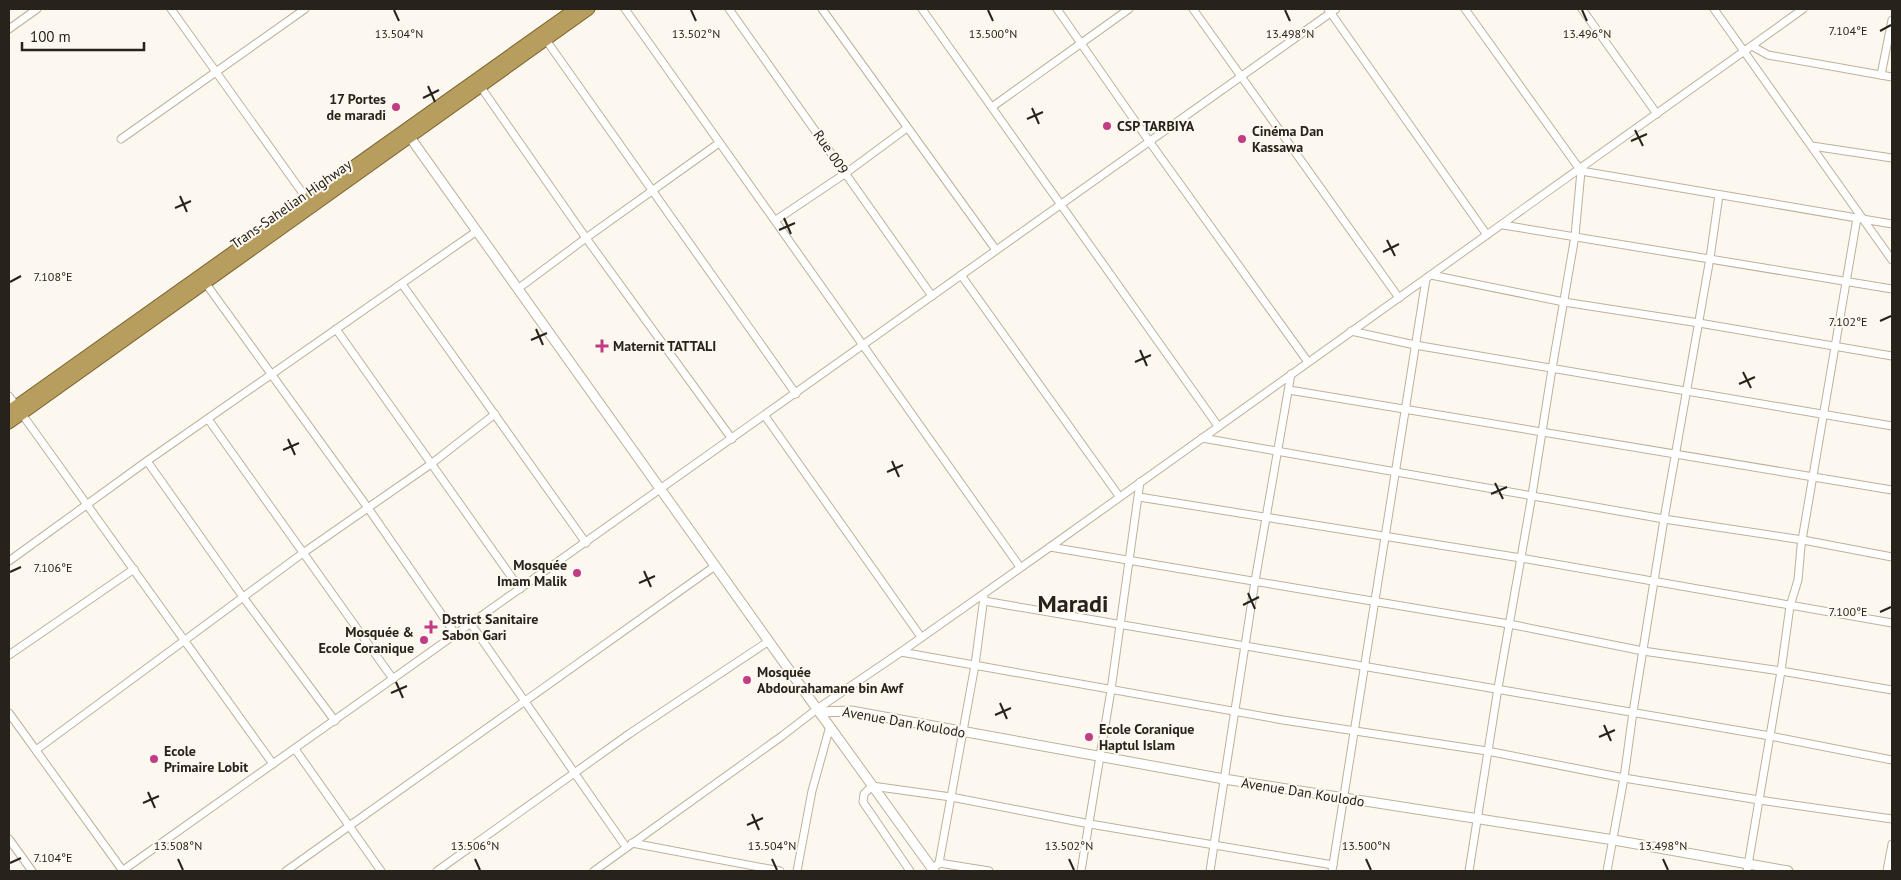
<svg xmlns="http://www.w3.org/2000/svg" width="1901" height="880" viewBox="0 0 1901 880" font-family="'PT Sans',sans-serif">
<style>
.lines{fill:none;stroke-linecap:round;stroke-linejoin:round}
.minor-casing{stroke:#bdb19a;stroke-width:9}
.tertiary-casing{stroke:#bdb19a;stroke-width:11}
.trunk-casing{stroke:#79622c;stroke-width:13}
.minor{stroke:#fff;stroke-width:7}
.tertiary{stroke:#fff;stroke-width:9}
.trunk{stroke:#b79e5e;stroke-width:11}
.ticks{fill:none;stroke:#27221a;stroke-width:2}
.poi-dot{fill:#c03d85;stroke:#fdf8ef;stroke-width:2}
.labels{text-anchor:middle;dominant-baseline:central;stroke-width:4;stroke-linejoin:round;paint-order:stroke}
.poi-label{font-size:14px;font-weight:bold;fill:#27221a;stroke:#fdf8ef;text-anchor:start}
.street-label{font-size:14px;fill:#27221a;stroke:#fdf8ef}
.town-label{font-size:24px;font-weight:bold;fill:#27221a;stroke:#fdf8ef}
.ticks-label{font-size:12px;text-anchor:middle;fill:#27221a;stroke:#fdf8ef;stroke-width:4;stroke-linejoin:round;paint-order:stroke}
</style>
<rect width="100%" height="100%" fill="#fdf8ef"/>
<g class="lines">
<g class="minor-casing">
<g id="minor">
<path d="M171 9 309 202"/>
<path d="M625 9C757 195 889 381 1020 567"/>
<path d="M729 9 932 296"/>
<path d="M822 9 996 250"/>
<path d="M922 9 1218 426"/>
<path d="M1057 9 1149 141 1308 362"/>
<path d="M1193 9 1399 298"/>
<path d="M1328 9 1487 235"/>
<path d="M1465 9 1581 171 1892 224"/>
<path d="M1582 9 1657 114"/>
<path d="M1714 9 1892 260"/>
<path d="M9 29 37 9"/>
<path d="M546 40 796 394"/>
<path d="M1752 46 1768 55 1892 77"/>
<path d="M1881 75 1892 20"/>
<path d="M478 83 586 238 732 439"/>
<path d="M992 107 1129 9"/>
<path d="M121 139 305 9"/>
<path d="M1812 146 1892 158"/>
<path d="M776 220 846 173 907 128"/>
<path d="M1503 225 1892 289"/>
<path d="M961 275 1119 496"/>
<path d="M1431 275 1564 302 1699 323 1892 356"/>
<path d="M204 281 368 508 456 635"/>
<path d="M402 284 586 543"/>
<path d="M519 288 586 238 719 143"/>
<path d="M336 329 520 589"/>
<path d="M1351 331 1415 345 1892 426"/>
<path d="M1289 390 1892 490"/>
<path d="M9 396 273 764"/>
<path d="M765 416 921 637"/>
<path d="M208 419 393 679"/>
<path d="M1202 438 1664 519 1803 540 1892 557"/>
<path d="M147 461 243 597 335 721"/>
<path d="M1139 497 1521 558 1892 623"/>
<path d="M1050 547 1509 624 1643 651 1781 671 1892 690"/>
<path d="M9 561 147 461 477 231"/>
<path d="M984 601 1770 736 1892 760"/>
<path d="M471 624 626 847"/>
<path d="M901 652 1283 720 1487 751 1624 778 1759 800 1892 819"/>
<path d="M9 655 134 569"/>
<path d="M9 713 123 871"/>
<path d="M295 749 381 871"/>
<path d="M36 750 303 553 431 464 495 414"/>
<path d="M9 839 32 871"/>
<path d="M632 843 780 871"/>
<path d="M939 863 975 665 984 597"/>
<path d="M936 866 939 863 989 871"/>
<path d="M122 871 1336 9"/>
<path d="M286 871 715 566"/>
<path d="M437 871 629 734 769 641"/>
<path d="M594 871 782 736 817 709 901 652 1050 547 1803 9"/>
<path d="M797 871 812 791 830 726"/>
<path d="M910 871 863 802 864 794 872 786 951 797 1090 824 1333 865"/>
<path d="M1081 871 1111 690 1140 482"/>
<path d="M1210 871 1255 581 1291 374"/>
<path d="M1332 871 1426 279"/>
<path d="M1469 871 1498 688 1532 495 1552 369 1575 236 1581 171"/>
<path d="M1607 871 1624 778 1633 712 1664 519 1710 258 1719 195"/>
<path d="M1747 871 1781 671 1790 606 1798 580 1801 546 1857 218"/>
<path d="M1887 871 1892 844"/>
</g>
</g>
<g class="tertiary-casing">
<g id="tertiary">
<path d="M407 133 817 709 934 871"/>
<path d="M819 712 851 711 1224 779 1614 840 1788 871"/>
</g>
</g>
<g class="trunk-casing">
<g id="trunk">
<path d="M9 411 575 9"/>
<path d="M9 423 589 9"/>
</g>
</g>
<use href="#minor" class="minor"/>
<use href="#tertiary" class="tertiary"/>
<use href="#trunk" class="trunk"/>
</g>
<path class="ticks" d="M394 10 399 21M691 10 696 21M988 10 993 21M1285 10 1290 21M1582 10 1587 21M1880 31 1891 25M428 86 435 102M423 98 439 90M1032 108 1039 124M1027 119 1043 112M1635 130 1643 146M1631 141 1647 134M180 196 187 212M175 208 191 201M784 218 791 234M779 230 795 223M1387 240 1395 256M1383 252 1399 244M10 282 21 276M1880 321 1891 316M536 329 543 345M531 340 547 333M1140 350 1147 366M1135 362 1151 355M1743 372 1751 388M1739 384 1755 377M288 439 295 455M283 450 299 443M892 461 899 477M887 472 903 465M1495 483 1503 499M1491 494 1507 487M644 571 651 587M10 572 21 567M639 583 655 576M1248 593 1255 609M1243 605 1259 597M1880 612 1891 607M396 682 403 698M391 693 407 686M1000 703 1007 719M995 715 1011 708M1604 725 1611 741M1599 737 1615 730M148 792 155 808M143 803 159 796M752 814 759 830M747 825 763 818M178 859 183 870M475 859 480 870M772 859 777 870M1069 859 1074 870M1366 859 1371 870M1663 859 1668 870M10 863 21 858"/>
<g class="poi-dot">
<circle cx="396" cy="107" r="5"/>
<circle cx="1107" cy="126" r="5"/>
<circle cx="1242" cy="139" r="5"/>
<path d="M599.5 338.5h5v5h5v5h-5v5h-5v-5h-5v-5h5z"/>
<circle cx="577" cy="573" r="5"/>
<path d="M428.5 619.5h5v5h5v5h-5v5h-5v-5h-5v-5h5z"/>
<circle cx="424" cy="640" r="5"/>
<circle cx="747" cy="680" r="5"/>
<circle cx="1089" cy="737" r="5"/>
<circle cx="154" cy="759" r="5"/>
</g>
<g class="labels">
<g class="poi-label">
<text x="386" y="99" text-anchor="end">17 Portes<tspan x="386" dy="16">de maradi</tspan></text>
<text x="1117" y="126">CSP TARBIYA</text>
<text x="1252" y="131">Cinéma Dan<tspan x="1252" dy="16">Kassawa</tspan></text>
<text x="613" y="346">Maternit TATTALI</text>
<text x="567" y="565" text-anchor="end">Mosquée<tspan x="567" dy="16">Imam Malik</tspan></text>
<text x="442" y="619">Dstrict Sanitaire<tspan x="442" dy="16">Sabon Gari</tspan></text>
<text x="414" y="632" text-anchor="end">Mosquée &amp;<tspan x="414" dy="16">Ecole Coranique</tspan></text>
<text x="757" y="672">Mosquée<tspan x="757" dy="16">Abdourahamane bin Awf</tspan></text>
<text x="1099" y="729">Ecole Coranique<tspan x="1099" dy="16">Haptul Islam</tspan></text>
<text x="164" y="751">Ecole<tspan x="164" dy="16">Primaire Lobit</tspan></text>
</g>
<g class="street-label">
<text transform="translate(831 152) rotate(55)">Rue 009</text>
<text transform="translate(291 204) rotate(-35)">Trans-Sahelian Highway</text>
<text transform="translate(904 722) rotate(10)">Avenue Dan Koulodo</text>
<text transform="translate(1303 792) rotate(9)">Avenue Dan Koulodo</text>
</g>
<g class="town-label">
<text x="1073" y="603">Maradi</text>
</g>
</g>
<g class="ticks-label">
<text x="1848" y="35">7.104°E</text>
<text x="399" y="38">13.504°N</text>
<text x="696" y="38">13.502°N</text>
<text x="993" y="38">13.500°N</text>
<text x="1290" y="38">13.498°N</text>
<text x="1587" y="38">13.496°N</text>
<text x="53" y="281">7.108°E</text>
<text x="1848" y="326">7.102°E</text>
<text x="53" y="572">7.106°E</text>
<text x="1848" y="616">7.100°E</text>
<text x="178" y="850">13.508°N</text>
<text x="475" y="850">13.506°N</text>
<text x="772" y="850">13.504°N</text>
<text x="1069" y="850">13.502°N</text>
<text x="1366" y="850">13.500°N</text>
<text x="1663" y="850">13.498°N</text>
<text x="53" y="862">7.104°E</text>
</g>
<rect width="1901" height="880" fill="none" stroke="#27221a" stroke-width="20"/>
<path d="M22 42v8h122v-8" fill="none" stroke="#27221a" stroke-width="2.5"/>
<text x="30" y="42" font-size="15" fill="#27221a" stroke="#fdf8ef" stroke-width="4" paint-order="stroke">100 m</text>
</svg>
